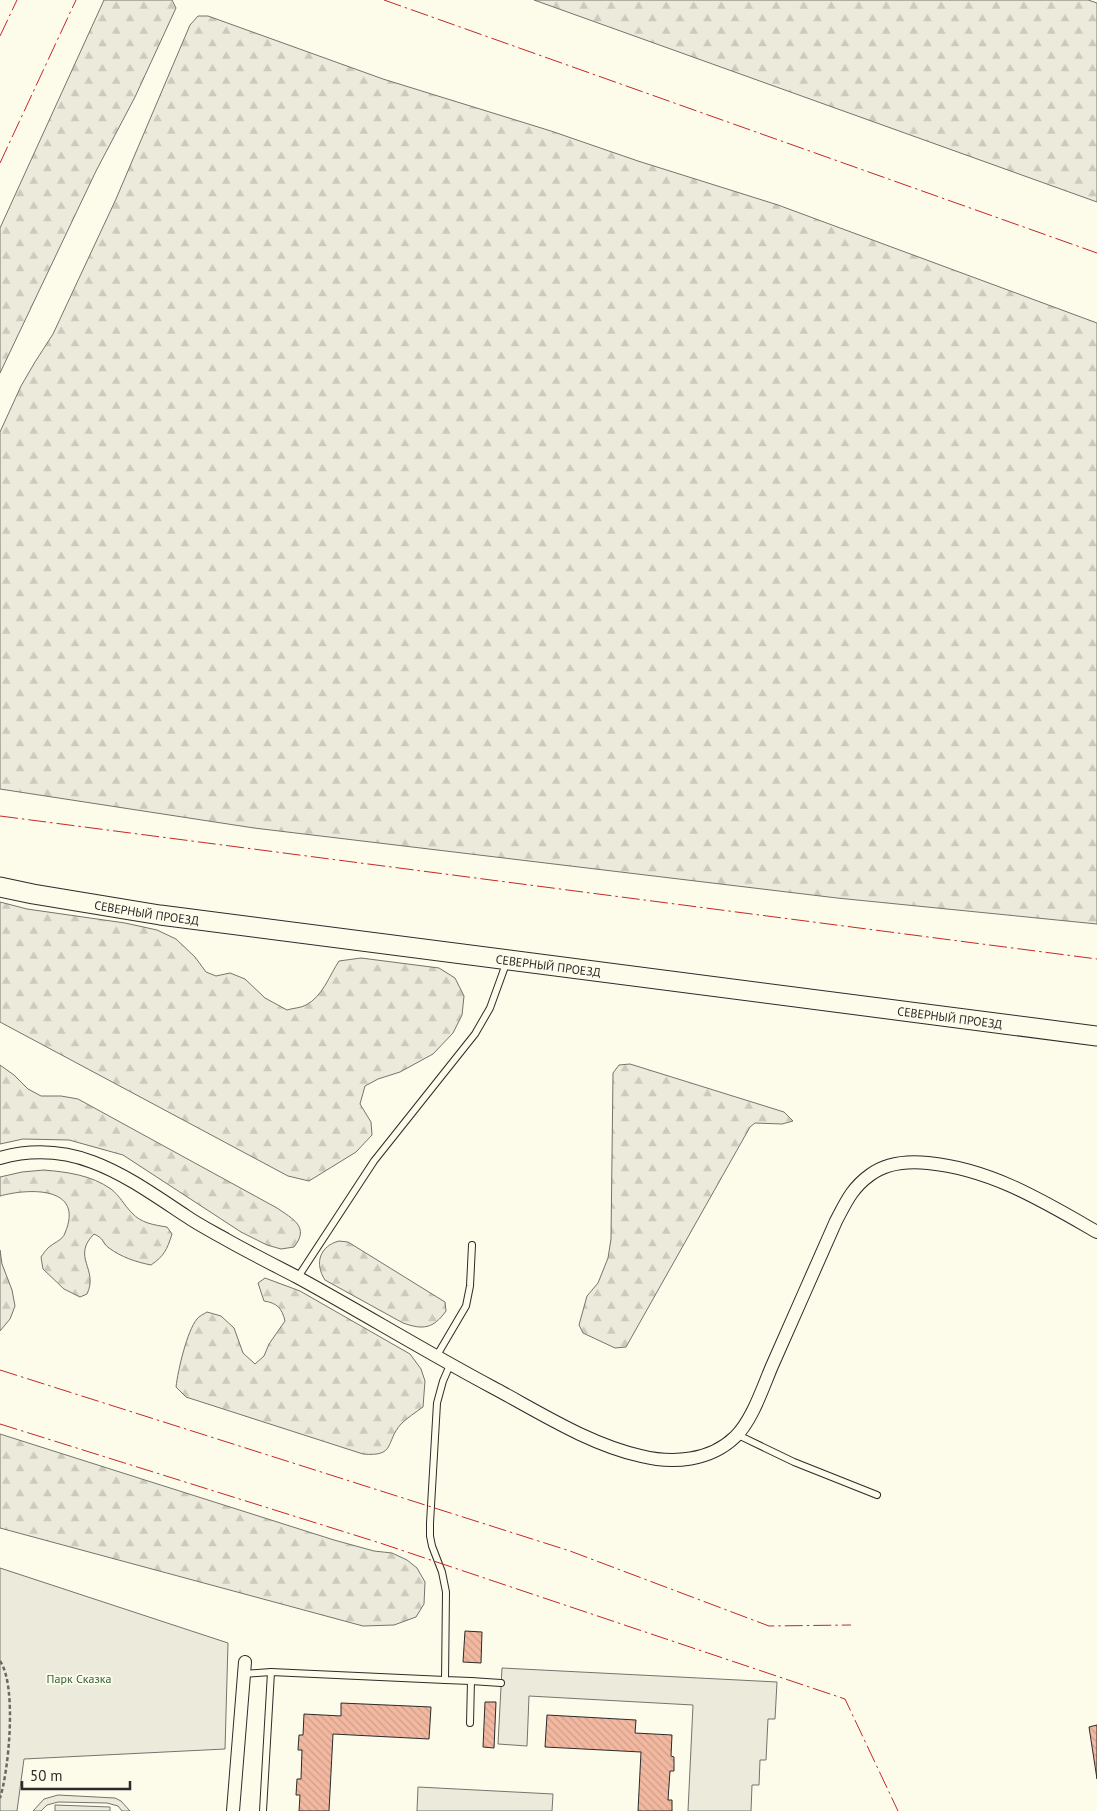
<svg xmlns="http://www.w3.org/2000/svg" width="1097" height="1811" viewBox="0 0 1097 1811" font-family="'PT Sans',sans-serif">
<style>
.forest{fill:url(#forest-firs);stroke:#74746e}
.park{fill:#ecebdb;stroke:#74746e}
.parking{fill:#eceadb;stroke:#74746e}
.building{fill:url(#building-back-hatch);stroke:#2b2b2b}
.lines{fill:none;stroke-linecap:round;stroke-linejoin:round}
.lane-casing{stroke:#2b2b2b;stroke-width:8}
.street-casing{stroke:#2b2b2b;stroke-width:14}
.secondary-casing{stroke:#2b2b2b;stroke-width:21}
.path{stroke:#6a6964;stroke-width:2.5;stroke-dasharray:4 2.5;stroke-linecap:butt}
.lane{stroke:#fdfbea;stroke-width:6}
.street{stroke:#fdfbea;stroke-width:12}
.secondary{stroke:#fdfbea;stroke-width:19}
.power{stroke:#c62828;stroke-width:1;stroke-dasharray:18 4 2.5 4;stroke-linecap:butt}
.labels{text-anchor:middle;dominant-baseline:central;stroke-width:4;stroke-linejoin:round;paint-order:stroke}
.street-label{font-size:12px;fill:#2b2b2b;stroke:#fdfbea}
.park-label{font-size:12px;fill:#34623c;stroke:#fdfbea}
</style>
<defs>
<pattern id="forest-firs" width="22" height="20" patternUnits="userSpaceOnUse" patternTransform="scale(1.25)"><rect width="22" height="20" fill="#ecebdb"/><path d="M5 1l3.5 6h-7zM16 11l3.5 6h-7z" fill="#cbcabc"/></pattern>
<pattern id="building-back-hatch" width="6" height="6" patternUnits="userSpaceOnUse" patternTransform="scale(1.25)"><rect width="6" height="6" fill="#f2b8a0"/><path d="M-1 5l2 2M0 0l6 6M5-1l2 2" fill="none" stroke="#d09e8a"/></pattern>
</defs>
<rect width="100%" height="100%" fill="#fdfbea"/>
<g class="forest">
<path d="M104 0H172L176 8 135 97 96 171 0 373V228Z"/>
<path d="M534 0H1088L1097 3V202Z"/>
<path d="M198 16H208L383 79 551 131 638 161 778 205 1097 323V924L837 898 254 828 0 789V432L21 386 35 362 53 334 116 199 190 25Z"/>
<path d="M0 902 27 909 125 923 157 930 176 939 195 957 206 972 216 976 230 973 245 979 265 998 287 1010C293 1008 301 1008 306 1005 323 996 329 976 339 961L361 958 439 968 455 978 464 996 462 1015 453 1033 433 1054 400 1072 378 1079 365 1086 360 1104 371 1122 372 1135 356 1152 309 1181 288 1176 0 1022Z"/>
<path d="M630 1064 784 1112 793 1121 782 1124 755 1123 750 1127 626 1347 615 1348 583 1333 579 1325 587 1296 598 1283 608 1258 611 1239 613 1073 619 1065Z"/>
<path d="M0 1065 14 1075 28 1089 41 1096H61L78 1099 277 1208C293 1219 310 1227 294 1247L281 1249 267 1245 241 1232 123 1155 69 1140 23 1139 0 1144Z"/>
<path d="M44 1170C67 1172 91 1175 111 1189 120 1196 124 1205 132 1213 141 1223 154 1225 167 1227L172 1234C167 1250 164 1256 151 1265 136 1262 121 1257 109 1248 101 1242 105 1239 94 1234 71 1257 99 1269 87 1294L80 1297 64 1289 43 1269 41 1257C43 1254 45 1251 48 1248 53 1243 63 1240 65 1233 85 1186 29 1188 0 1196V1177L22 1172Z"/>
<path d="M339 1241 348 1242 445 1302 446 1311C433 1329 423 1330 403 1323L325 1280C314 1263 320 1246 339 1241Z"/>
<path d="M0 1250 2 1264 12 1290 15 1306 10 1319 0 1331Z"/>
<path d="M265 1278 300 1291 410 1354 421 1369 425 1381 423 1407C416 1412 407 1418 401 1424 385 1442 396 1457 363 1454L186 1397 176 1387C178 1370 187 1331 197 1319 199 1316 204 1314 207 1312L221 1316 234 1328 243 1353 255 1364 264 1356 269 1344 285 1321C282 1308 277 1303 264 1301L258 1283Z"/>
<path d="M0 1434 334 1540 374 1551 392 1553 407 1560 417 1568 425 1582 424 1604 416 1617 394 1625 363 1626 0 1528Z"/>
</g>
<g class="park">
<path d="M0 1568 228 1643 225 1749 24 1759 17 1811H0Z"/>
<path d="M418 1787 553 1794 552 1811H417Z"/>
<path d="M58 1795 115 1798 121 1801 130 1811H122L118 1806 107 1803 58 1802 47 1805 41 1811H33L44 1799Z"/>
<path d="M55 1805 110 1807V1811H55Z"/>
</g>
<path class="parking" d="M502 1668 777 1682 775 1719H768L766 1760H760L759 1785H752L751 1811H688L693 1705 529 1696 527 1746 498 1744Z"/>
<g class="building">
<path d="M465 1631 482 1632 481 1663 463 1662Z"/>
<path d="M485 1702H496L494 1748 483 1747Z"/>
<path d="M341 1703 431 1707 429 1739 333 1734 329 1811H299L300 1795H296L297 1779H301L302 1750H298L299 1735H303L304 1714 341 1716Z"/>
<path d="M547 1715 636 1720 635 1733 672 1735 671 1756 674 1757V1771H670L668 1800H672V1811H638L641 1752 545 1747Z"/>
<path d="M1097 1725V1779L1089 1727Z"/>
</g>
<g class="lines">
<g class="lane-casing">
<g id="lane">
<path d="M298 1277 374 1161 475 1034 490 1008 507 961"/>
<path d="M436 1357 466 1306 470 1286 472 1245"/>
<path d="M450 1365 443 1381 437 1403 430 1523V1536L432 1546 442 1572 446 1592 445 1680 471 1681 470 1723"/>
<path d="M738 1435 794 1462 877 1495"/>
<path d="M244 1674 271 1672"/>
<path d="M471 1681 501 1683"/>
<path d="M263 1811 271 1672 445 1680"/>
</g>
</g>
<g class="street-casing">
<g id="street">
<path d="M0 1158C75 1137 127 1177 186 1216 199 1225 213 1232 227 1240 250 1253 274 1265 297 1277 363 1313 426 1352 492 1387 539 1412 588 1444 641 1456 673 1464 710 1461 735 1437 752 1421 763 1387 772 1366 793 1318 815 1269 836 1221 846 1202 852 1188 870 1175 886 1163 909 1161 928 1163 991 1169 1043 1201 1097 1232"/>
<path d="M233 1811 245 1662"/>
</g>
</g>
<g class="secondary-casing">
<g id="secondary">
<path id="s1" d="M0 887 33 894 160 915 1097 1036"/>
</g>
</g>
<path class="path" d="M0 1661C17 1685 9 1770 0 1798"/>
<use href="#lane" class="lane"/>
<use href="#street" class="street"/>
<use href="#secondary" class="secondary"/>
<g class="power">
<path d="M384 0 1097 253"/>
<path d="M0 36 17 0"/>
<path d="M0 163 76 0"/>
<path d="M0 816 1097 959"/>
<path d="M0 1370 570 1551 769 1626 851 1625"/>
<path d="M0 1424 380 1543 845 1699 898 1811"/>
</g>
</g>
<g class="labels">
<g class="street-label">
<text stroke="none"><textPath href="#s1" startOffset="149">СЕВЕРНЫЙ ПРОЕЗД</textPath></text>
<text stroke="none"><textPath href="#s1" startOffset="554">СЕВЕРНЫЙ ПРОЕЗД</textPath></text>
<text stroke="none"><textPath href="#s1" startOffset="959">СЕВЕРНЫЙ ПРОЕЗД</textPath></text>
</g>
<g class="park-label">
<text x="79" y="1678">Парк Сказка</text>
</g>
</g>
<path d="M22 1781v8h108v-8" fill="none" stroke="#2b2b2b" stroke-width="2.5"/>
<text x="30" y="1781" font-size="15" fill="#2b2b2b" stroke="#fdfbea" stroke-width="4" paint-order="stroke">50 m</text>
</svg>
